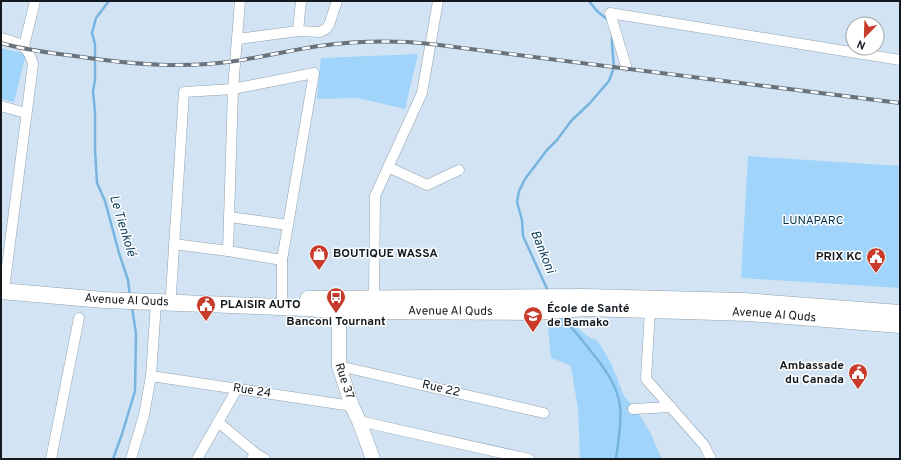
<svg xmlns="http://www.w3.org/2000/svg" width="901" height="460" viewBox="0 0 901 460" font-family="Overpass,sans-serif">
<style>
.green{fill:#a0d4fa}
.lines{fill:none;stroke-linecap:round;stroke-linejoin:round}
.stream{stroke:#77b4e0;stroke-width:2.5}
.street-casing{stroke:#90a2af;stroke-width:11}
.secondary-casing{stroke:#90a2af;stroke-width:15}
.primary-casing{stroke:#90a2af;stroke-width:17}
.street{stroke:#fff;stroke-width:10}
.secondary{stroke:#fff;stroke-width:14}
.primary{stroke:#fff;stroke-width:16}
.rail-casing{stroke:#68737d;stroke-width:4}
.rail{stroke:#fff;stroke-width:2.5;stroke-dasharray:8;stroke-linecap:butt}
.labels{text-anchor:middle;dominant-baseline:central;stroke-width:3;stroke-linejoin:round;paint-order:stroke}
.park-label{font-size:12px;fill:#003350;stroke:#fff}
.poi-label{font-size:12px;font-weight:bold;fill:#13191e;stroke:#fff;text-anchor:start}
.street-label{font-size:12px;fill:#13191e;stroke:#fff}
.water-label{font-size:13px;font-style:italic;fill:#11425f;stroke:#fff}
</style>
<rect width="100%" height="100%" fill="#d2e4f3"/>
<g class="green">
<path d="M1 48 26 54 14 102 1 99Z"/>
<path d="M418 54 405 109 358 98 317 99 321 58Z"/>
<path d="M748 156 900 166V288L741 278Z"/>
<path d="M571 318C579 329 584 337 597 340L611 363 624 396 639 414 650 432 662 459H580L578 409 571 367 567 364 551 358 547 319Z"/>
</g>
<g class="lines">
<g class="stream">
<path d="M109 1 96 18 92 33 95 44V80L93 91 95 112V149L97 183 105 201 119 253 128 280 130 296"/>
<path d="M589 1 597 11 608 20"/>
<path d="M548 291 523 236 522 220 517 202 519 191 525 179 547 150 557 140 571 121 589 104 609 81 614 67 612 45V36"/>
<path d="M562 316C566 323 573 329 578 335 594 356 617 379 620 406 622 423 618 442 616 459"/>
<path d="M113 459 122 434 135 391 136 334 132 307"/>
</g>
<g class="street-casing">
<g id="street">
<path d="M298 31 301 1"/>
<path d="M1 38C19 43 28 45 33 64L5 282"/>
<path d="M238 39 298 31 320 32 326 29 329 25 337 1"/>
<path d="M24 46 35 1"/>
<path d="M626 66 610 13 900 60"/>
<path d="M1 106 26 113"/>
<path d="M388 167 427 185 459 170"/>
<path d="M229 217 288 225"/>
<path d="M174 244 228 251 282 260"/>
<path d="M228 251 233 89 240 1"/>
<path d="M171 294 184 92 233 89 314 73 282 260V300"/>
<path d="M374 298 375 196 422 93 438 1"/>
<path d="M650 310 646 379 704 445 711 459"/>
<path d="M339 366 544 413"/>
<path d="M151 376 352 406"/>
<path d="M633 409 671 407"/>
<path d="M359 421 529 459"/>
<path d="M218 422 255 453 252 459"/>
<path d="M255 453 265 459"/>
<path d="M51 459 79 318"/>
<path d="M131 459 144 415 151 376 156 303"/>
<path d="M197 459 237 389"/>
</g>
</g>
<g class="secondary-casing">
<g id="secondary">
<path id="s1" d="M340 300 339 311V366L352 406 359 421 373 459"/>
</g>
</g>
<g class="primary-casing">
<g id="primary">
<path id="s2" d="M1 291 104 300 308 308 339 311 535 312 585 308 749 313 900 325"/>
<path d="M308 299 584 297 743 301 900 313"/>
</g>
</g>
<use href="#street" class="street"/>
<use href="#secondary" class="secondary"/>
<use href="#primary" class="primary"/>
<g class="rail-casing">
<path id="rail" d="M1 43C25 50 50 53 75 56 128 64 182 69 235 61 263 57 291 50 319 46 356 41 393 40 431 44L900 103"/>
</g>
<use href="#rail" class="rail"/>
</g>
<defs>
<g id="shop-pin" transform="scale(1)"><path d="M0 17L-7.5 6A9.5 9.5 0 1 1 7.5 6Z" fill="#c83b2a" stroke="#fff"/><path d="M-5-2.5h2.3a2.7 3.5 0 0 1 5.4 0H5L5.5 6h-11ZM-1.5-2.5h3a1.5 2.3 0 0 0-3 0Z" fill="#fff"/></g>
<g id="civic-pin" transform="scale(1)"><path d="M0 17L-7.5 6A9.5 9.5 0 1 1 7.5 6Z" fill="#c83b2a" stroke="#fff"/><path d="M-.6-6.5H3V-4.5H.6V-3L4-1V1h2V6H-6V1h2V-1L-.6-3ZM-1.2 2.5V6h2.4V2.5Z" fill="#fff"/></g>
<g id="bus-pin" transform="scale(1)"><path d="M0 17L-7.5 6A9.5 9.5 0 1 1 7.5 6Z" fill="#c83b2a" stroke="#fff"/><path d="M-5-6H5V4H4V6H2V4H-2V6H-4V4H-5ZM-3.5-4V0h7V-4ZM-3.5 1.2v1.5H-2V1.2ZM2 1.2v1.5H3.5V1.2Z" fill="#fff"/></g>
<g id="university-pin" transform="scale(1)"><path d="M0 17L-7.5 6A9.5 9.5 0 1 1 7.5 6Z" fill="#c83b2a" stroke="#fff"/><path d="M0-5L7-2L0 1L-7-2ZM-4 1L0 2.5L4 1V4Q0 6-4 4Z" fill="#fff"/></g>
</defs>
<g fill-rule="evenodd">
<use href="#shop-pin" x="319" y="254"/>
<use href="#civic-pin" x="876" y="257"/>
<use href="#bus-pin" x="336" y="297"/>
<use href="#civic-pin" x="206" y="305"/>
<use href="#university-pin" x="533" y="316"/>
<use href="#civic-pin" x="858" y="373"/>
</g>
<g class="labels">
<g class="park-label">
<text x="813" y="221">LUNAPARC</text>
</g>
<g class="poi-label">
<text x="333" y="254">BOUTIQUE WASSA</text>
<text x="862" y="257" text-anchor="end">PRIX KC</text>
<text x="220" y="305">PLAISIR AUTO</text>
<text x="547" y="309">École de Santé<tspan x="547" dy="14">de Bamako</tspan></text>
<text x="336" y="322" text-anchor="middle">Banconi Tournant</text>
<text x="844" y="366" text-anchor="end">Ambassade<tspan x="844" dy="14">du Canada</tspan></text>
</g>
<g class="street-label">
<text stroke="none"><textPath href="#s2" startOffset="126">Avenue Al Quds</textPath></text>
<text stroke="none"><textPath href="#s2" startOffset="450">Avenue Al Quds</textPath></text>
<text stroke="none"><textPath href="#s2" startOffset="774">Avenue Al Quds</textPath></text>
<text stroke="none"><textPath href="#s1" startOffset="82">Rue 37</textPath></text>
<text transform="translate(441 389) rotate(13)">Rue 22</text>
<text transform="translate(252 391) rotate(9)">Rue 24</text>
</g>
<g class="water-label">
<text transform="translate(122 226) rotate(73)">Le Tienkolé</text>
<text transform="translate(542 252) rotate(68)">Bankoni</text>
</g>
</g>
<rect width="901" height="460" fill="none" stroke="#13191e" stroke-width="4"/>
<g transform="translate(865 36) rotate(203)"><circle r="19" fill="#ffffff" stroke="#a1a3a5"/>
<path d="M0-3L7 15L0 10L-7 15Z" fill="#c83b2a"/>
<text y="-6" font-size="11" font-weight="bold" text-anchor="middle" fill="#13191e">N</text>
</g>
</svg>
